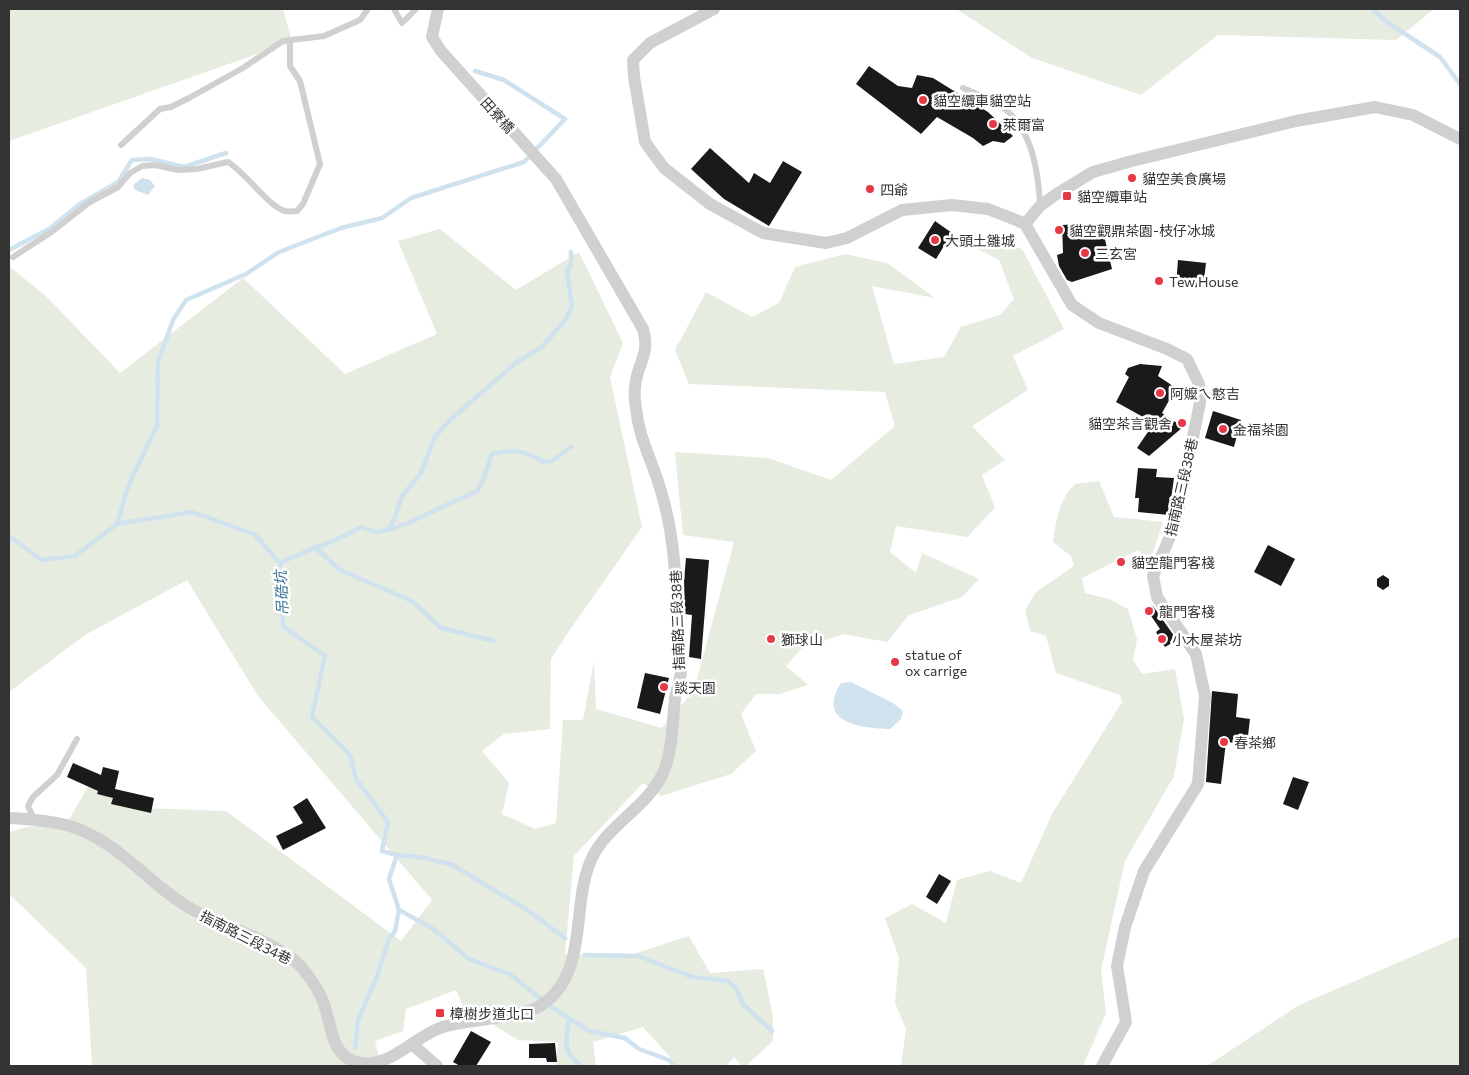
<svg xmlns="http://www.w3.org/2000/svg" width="1469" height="1075" viewBox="0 0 1469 1075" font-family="Commissioner,'Noto Sans TC',sans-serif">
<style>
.green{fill:#e6ecdf}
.water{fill:#cfe2ee}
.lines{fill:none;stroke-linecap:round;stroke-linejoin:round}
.stream{stroke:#cfe2ee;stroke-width:4.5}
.building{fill:#1a1a1a}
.lane{stroke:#d0d0d0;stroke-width:6}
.street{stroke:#d0d0d0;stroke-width:12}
.poi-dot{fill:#e63946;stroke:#fff;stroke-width:2}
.labels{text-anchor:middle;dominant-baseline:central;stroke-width:5;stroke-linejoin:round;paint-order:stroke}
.poi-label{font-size:14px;fill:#333;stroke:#fff;text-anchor:start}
.street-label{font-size:14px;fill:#333;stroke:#fff}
.water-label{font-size:15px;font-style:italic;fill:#3f7597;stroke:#fff}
</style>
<rect width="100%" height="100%" fill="#fff"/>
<g class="green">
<path d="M9 9H283L292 42 9 141Z"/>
<path d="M956 9H1434L1396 40 1218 35 1141 95 1032 58Z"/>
<path d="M440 229 516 290 579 252 623 343 610 377 642 527 565 637 551 659 550 729 504 734 482 751 509 783 502 814 535 829 556 823 563 720H583L594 661 596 709 662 728 694 690 734 542 683 535 675 452 768 458 831 480 895 426 885 392 689 384 675 350 706 292 752 317 779 303 795 267 845 254 887 263 935 298 872 286 894 364 944 357 961 327 1000 315 1014 299 999 260 960 240 983 238 1022 249 1064 329 1013 356 1028 390 972 426 1005 460 982 475 995 508 967 537 896 526 890 552 916 573 922 553 979 579 962 597 909 615 887 642 843 634 801 649 786 666 808 685 780 694H756L741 714 756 751 731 774 661 796 643 783 574 856 565 954 627 956 689 936 710 973 763 969 773 1016V1041L746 1066H742L734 1057 726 1066H678L643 1027 593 1042 596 1066H556L558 1042 518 1040 463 1006 456 990 406 1009 403 1031 375 1041 381 1064 408 1066H92L86 968 9 894V832L27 827 67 823 89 785 141 808 226 811 401 941 432 900 258 696 187 580 85 635 9 692V266L47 297 120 373 243 278 345 374 437 334 398 241Z"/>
<path d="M1099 481 1114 517 1163 522 1149 564 1138 550 1082 578 1085 593 1109 599 1128 609 1137 639 1133 660 1142 674 1175 669 1184 719 1174 776 1125 861 1101 970 1106 1013 1083 1066H901L906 1029 895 1003 899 958 885 918 912 904 946 923 957 880 990 871 1021 883 1052 814 1122 702 1120 695 1056 673 1046 636 1030 631 1025 610 1036 592 1074 566 1071 556 1053 542C1056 520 1059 500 1075 484Z"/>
<path d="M1460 936V1066H1207L1299 1005Z"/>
</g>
<g class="water">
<path d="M142 178 150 180 155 186 148 195 135 190 133 185Z"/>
<path d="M851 682 893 703 903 711 901 719 890 729C863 728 815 724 841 683Z"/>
</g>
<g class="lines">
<g class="stream">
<path d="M1372 9 1387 22 1440 57 1460 84"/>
<path d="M9 250 49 229 80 204 118 182 132 160 151 159 184 167 226 153"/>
<path d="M117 524 129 484 157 426 158 362 173 320 186 300 246 274 279 252 341 228 382 218 411 198 524 162 565 119 504 80 475 71"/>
<path d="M388 530 394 520 402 496 421 473 435 437 451 419 516 363 543 346 566 319 572 306 567 271 571 264V252"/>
<path d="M9 536 42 560 75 556 117 524 192 512 254 534 280 563 283 626 325 656 312 717 350 755 356 779 388 822 382 851 397 855 389 879 399 910 395 931 389 939 376 979 358 1020 355 1048"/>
<path d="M315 547 340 570 412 601 441 628 494 641"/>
<path d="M280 563C306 550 335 543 361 527L375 532 388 530 408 523 477 491 483 480 492 454C515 449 523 450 544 462L552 461 571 447"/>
<path d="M397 855 420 857 453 865 527 910 565 938"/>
<path d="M399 910 432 928 469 959 511 975 541 999"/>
<path d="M585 955 639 956 692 977 728 981 736 988 743 1004 772 1031"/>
<path d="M552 1007 589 1031 625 1038 639 1049 669 1060 675 1066"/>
<path d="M569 1019C566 1042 561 1052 582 1066"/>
</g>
</g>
<g class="building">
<path d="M869 66 898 86 912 88 917 75 933 78 988 112 1013 136 1004 143 993 141 983 146 973 138 937 117 921 134 856 84Z"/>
<path d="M710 148 749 183 754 173 770 183 783 161 802 172 769 226 724 199 691 169Z"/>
<path d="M935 221 952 233 936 259 918 248Z"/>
<path d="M1077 224 1078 229 1093 226 1103 231 1112 269 1072 282 1067 280 1059 266 1057 255 1063 253 1062 225Z"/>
<path d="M1178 260 1206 263 1203 288 1176 285Z"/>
<path d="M1140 364 1162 366 1158 376 1176 388 1162 413 1183 427 1149 456 1137 448 1154 423 1116 402 1129 377 1125 374 1128 368Z"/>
<path d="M1213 411 1241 420 1234 447 1205 438Z"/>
<path d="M1138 468 1157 469 1156 477 1174 478 1169 515 1138 512 1139 498H1135Z"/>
<path d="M1268 545 1295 559 1281 586 1254 572Z"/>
<path d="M686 558 709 560 701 659 689 657 692 615 685 614 684 580Z"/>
<path d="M1383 575 1389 579V586L1383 590 1377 586V579Z"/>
<path d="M1153 606 1177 640 1165 647 1156 632 1160 629 1147 610Z"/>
<path d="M645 673 669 678 660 714 637 708Z"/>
<path d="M1212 691 1238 694 1236 717 1250 719 1247 744 1226 742 1221 784 1206 782Z"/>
<path d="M73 763 101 775 103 767 119 771 115 789 154 798 151 813 111 804 113 798 97 794 98 791 67 777Z"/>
<path d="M1293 777 1309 782 1298 810 1283 804Z"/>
<path d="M307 798 326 828 283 850 276 836 303 823 293 807Z"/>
<path d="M939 874 951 881 937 904 926 897Z"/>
<path d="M471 1031 491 1042 476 1066H460L453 1062Z"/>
<path d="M555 1043 557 1062H547L546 1058H529V1044Z"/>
</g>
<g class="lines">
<g class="lane">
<path d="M394 9 402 23 416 9"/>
<path d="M963 88C974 93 985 97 995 102 1031 123 1038 167 1040 205"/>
<path d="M121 145 160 109 171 107 189 98 243 68 283 41 324 36 360 20 368 9"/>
<path d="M13 257 53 231 90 202 118 187 130 173 142 166 155 165 178 170 197 169 228 162C246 173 269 207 285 211 288 212 294 211 297 211L303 204 320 164 300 81 290 66V40"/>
<path d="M34 820 28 806 33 797 57 775 77 739"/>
</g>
<g class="street">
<path d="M714 9 650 43 633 60 634 77 645 142 664 168 710 204 763 233 826 243 847 238 902 210 952 205 988 209 1016 220 1025 224 1072 305 1099 323 1167 349 1187 359 1199 384 1200 403 1175 525 1153 576 1157 597 1196 654 1205 696 1198 784 1144 871 1125 927 1117 966 1126 1022 1102 1066"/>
<path d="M1025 224 1040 206 1055 195 1093 172 1132 161 1296 121 1375 107 1413 115 1460 139"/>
<path d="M9 818C28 819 52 821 70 826 119 841 152 888 195 911 223 925 286 946 304 970 310 978 318 989 322 999 332 1021 329 1054 356 1062 389 1071 415 1035 443 1027 470 1018 521 1020 543 1004 590 971 570 904 592 858 608 824 647 808 663 773 673 750 672 724 675 699 676 690 680 681 681 672 682 659 679 644 678 631 676 582 675 535 660 488 652 460 639 438 636 409 635 402 634 395 635 388 636 364 651 356 643 329L556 179 441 51 432 37 438 9"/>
<path d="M413 1045 437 1066"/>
</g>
</g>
<g class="poi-dot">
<circle cx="923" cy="100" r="5"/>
<circle cx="993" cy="124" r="5"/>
<circle cx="1132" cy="178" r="5"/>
<circle cx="870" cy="189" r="5"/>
<rect x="1062" y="191" width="10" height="10" rx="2.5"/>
<circle cx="1059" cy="230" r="5"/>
<circle cx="935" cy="240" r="5"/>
<circle cx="1085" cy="253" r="5"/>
<circle cx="1159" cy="281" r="5"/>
<circle cx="1160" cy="393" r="5"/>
<circle cx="1182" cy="423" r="5"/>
<circle cx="1223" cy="429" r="5"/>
<circle cx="1121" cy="562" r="5"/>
<circle cx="1149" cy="611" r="5"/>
<circle cx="771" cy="639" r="5"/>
<circle cx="1162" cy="639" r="5"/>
<circle cx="895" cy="662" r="5"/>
<circle cx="664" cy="687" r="5"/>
<circle cx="1224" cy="742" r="5"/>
<rect x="435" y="1008" width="10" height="10" rx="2.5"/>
</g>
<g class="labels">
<g class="poi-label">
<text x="933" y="100">貓空纜車貓空站</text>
<text x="1003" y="124">萊爾富</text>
<text x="1142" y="178">貓空美食廣場</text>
<text x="880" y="189">四爺</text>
<text x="1077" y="196">貓空纜車站</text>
<text x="1069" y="230">貓空觀鼎茶園-枝仔冰城</text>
<text x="945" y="240">大頭土雛城</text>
<text x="1095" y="253">三玄宮</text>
<text x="1169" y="281">Tew House</text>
<text x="1170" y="393">阿嬤ㄟ憨吉</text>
<text x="1172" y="423" text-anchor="end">貓空茶言觀舍</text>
<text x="1233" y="429">金福茶園</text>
<text x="1131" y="562">貓空龍門客棧</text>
<text x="1159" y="611">龍門客棧</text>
<text x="781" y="639">獅球山</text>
<text x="1172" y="639">小木屋茶坊</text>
<text x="905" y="654">statue of<tspan x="905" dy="16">ox carrige</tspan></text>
<text x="674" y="687">談天園</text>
<text x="1234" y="742">春茶鄉</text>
<text x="450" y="1013">樟樹步道北口</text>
</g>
<g class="street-label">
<text transform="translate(498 115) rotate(48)">田寮橋</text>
<text transform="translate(1181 487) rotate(-77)">指南路三段38巷</text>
<text transform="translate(677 620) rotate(-92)">指南路三段38巷</text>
<text transform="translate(246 937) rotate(27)">指南路三段34巷</text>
</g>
<g class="water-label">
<text transform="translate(281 593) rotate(-93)">吊硞坑</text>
</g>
</g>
<rect width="1469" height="1075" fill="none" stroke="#333333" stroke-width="20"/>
</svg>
